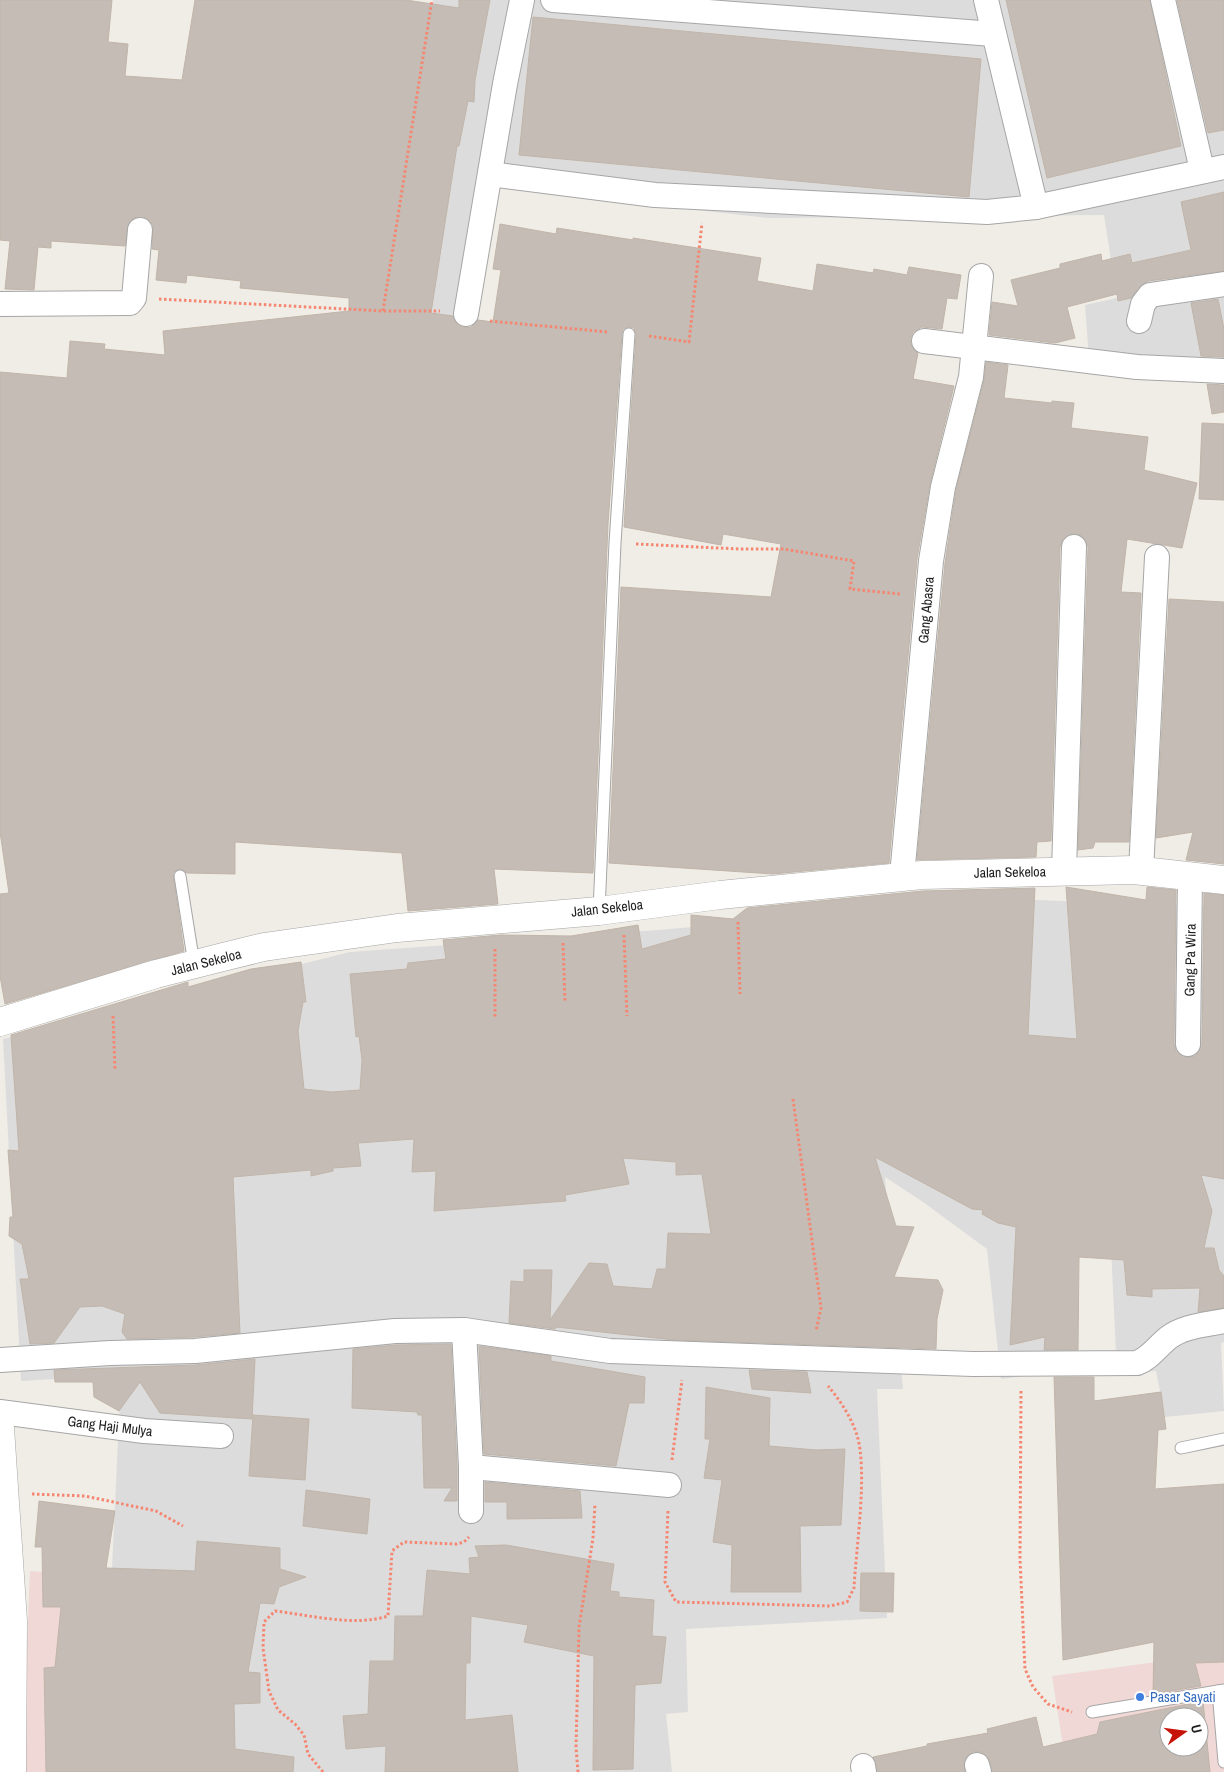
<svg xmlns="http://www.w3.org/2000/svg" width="1224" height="1772" viewBox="0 0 1224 1772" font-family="'Archivo Narrow',sans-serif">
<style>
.residential{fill:#dddcdc}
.commercial{fill:#f0d8d6;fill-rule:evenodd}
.building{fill:#c4bcb5;stroke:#c1b5a9;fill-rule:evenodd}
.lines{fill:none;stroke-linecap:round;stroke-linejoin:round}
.service-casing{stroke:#a6a6a6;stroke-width:13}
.minor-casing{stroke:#a6a6a6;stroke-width:26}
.tertiary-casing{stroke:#a6a6a6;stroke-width:29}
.path{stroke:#f58772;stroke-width:3;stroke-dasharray:2.5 2.5;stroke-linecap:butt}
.service{stroke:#fff;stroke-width:11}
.minor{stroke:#fff;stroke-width:24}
.tertiary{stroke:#fff;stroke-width:28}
.shop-dot{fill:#3f7fe0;stroke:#fff;stroke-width:2}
.labels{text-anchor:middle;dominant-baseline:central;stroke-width:4;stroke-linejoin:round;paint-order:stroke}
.street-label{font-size:14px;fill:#1f1f1f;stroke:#fff}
.shop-label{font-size:14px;fill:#366cbe;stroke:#fff;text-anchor:start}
</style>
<rect width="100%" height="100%" fill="#f0ede6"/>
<g class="residential">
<path d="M433 0H1224V371L1089 359 1085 305 1117 298 1104 215 769 218 492 187 467 319 392 308Z"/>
<path d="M1010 899 1224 907V1342L1221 1343 1224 1411 1165 1417 1156 1371 1117 1374 1111 1248 1074 1251 1078 1369 1001 1379 987 1249 923 1202 885 1177 903 1389H877L887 1618 686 1629 688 1712 666 1714 672 1772H147L109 1633 121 1375 21 1381 3 1039 350 952 658 930Z"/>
</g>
<g class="commercial">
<path d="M30 1571 112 1578 142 1772H22Z"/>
<path d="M1224 1653V1772H1067L1052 1676ZM1169 1717H1199V1747H1169Z"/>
</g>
<g class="building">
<path d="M0 0H112L108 42 128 44 125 76 182 80 195 0H406L459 8V0H490L475 80 474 102 468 101 459 146H457L431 313 453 316 457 324 463 327H471L478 320 493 322 501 270 493 269 500 224 556 234 557 228 633 240V238L761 258 757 281 813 291 817 264 873 273 874 269 907 275 909 267 961 275 957 299 947 298 942 329 922 327 913 332 910 340 912 347 918 353 913 379 954 386 930 484 917 559 889 863 773 874 609 863 621 587 771 597 781 544 723 534 721 545 624 527 636 334 634 328 629 327 623 329 622 334 608 524 593 873 494 869 498 904 408 911 402 853 235 842V874L187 873 179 869 173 873 184 951 5 1004 0 976V894L9 893 0 832V372L67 378 70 341 105 344 104 349 165 355 163 331 349 311V298L240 288 241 281 187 275 186 283 156 280 159 250 152 249 153 225 147 219 141 216 134 218 129 223 125 246 51 241V248L38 247 34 290 5 289 10 241 0 240Z"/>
<path d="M1006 0H1150L1181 146 1047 178Z"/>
<path d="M1177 0H1224V130L1208 133Z"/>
<path d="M533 17 981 59 969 197 519 155Z"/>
<path d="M1224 192V271L1148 281 1139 287 1131 298 1118 301 1117 294 1067 307 1075 338 1055 343 989 335 992 302 1018 306 1011 280 1060 268V264L1101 254 1102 261 1130 254 1132 263 1191 250 1181 202Z"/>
<path d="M1218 299 1224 329V357L1201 356 1191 303Z"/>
<path d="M986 362 1008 365 1004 398 1052 403V401L1074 403 1071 428 1148 437 1144 470 1197 483 1182 548 1127 539 1121 592 1141 593 1129 842H1095L1093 848 1078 850 1088 547 1082 536 1074 533 1063 539 1060 547 1051 841 1037 842 1036 857 917 860 945 563 956 490 984 380Z"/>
<path d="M1207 384 1224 385V412L1212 414Z"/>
<path d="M1202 423 1224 424V500L1199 499Z"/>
<path d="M1169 599 1224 602V864L1186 860 1193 832 1156 838Z"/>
<path d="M1066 887 1146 900 1147 887 1176 890 1174 1044 1176 1051 1187 1058 1195 1056 1202 1044 1204 893 1224 895V1179L1201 1175 1212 1211 1204 1248H1214L1219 1270 1224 1276V1308L1198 1312 1200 1288 1152 1289V1297L1127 1295 1124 1260 1079 1257 1078 1350H1044L1045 1337 1010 1345 1016 1227 998 1223 982 1214 983 1210 972 1209 875 1157 896 1226 914 1227 894 1277 938 1280 943 1290 937 1319 936 1349 674 1340 556 1327 555 1329 509 1323 511 1281 524 1282V1270H552L550 1320 589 1263 607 1264 613 1286 652 1289 657 1269H666L668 1233 711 1234 702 1174 676 1175V1162L623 1158 629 1184 565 1195 566 1201 434 1211 436 1171 412 1172 414 1139 358 1143 361 1166 333 1168V1171L311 1176V1170L233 1177 240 1333 194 1337 127 1339 122 1332 125 1314 102 1306 80 1307 54 1343 30 1344 20 1279H29L22 1244 9 1236 10 1217H13L8 1150 19 1151 11 1035 188 982V987L251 969 301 962 306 1002H303L298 1031 304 1089 332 1092 360 1090 362 1060 359 1036 356 1037 350 974 407 969 408 963 446 959 443 940 501 935 571 936 638 925 642 949 691 935V915L733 919 747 908 923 891 1035 888 1028 1035 1077 1039Z"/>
<path d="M451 1344 457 1467V1501H444L452 1488H424L422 1415H418L417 1412 352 1408 353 1349 396 1345Z"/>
<path d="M479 1346 551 1356V1361L645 1377 644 1403H629L616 1466 484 1454Z"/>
<path d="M255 1359 252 1419 160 1413 140 1382 119 1411 94 1397 93 1382H55L54 1370 195 1365Z"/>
<path d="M749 1370 807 1372 811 1393 752 1389Z"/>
<path d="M1054 1377H1094V1401L1161 1392 1166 1429 1158 1430 1155 1489 1224 1484V1662L1195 1663 1201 1686 1153 1694 1154 1642 1063 1660Z"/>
<path d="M706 1387 770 1398 769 1446 816 1450 845 1449 841 1525 800 1526 801 1592H731L732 1545 713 1542 722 1480 704 1478 710 1439H705Z"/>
<path d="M253 1415 309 1419 305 1480 249 1476Z"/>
<path d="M485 1482 580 1491 582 1518 507 1519V1502H485Z"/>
<path d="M306 1490 370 1499 367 1534 303 1526Z"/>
<path d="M39 1501 115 1511 106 1568 195 1571 197 1541 280 1548V1569L306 1577 279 1587 274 1604 260 1603 248 1672 260 1673V1703L234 1704 235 1749 294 1757 293 1772H46L44 1668 55 1667 61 1607H43L42 1547H35Z"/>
<path d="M506 1545 614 1564 610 1591 619 1592V1597L654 1600 652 1636 666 1637 661 1683 635 1685 633 1769 593 1770 594 1656 524 1642 528 1625 471 1616 470 1663H466L465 1720 512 1715 518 1772H385L386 1746 346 1749 343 1716 368 1714 370 1661H394L395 1616H423L427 1570 470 1574 469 1558 479 1557 475 1546Z"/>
<path d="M861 1573H894L893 1612 860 1611Z"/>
<path d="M1203 1701 1210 1772H992L987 1756 980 1752H973L967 1756 964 1762 965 1772H877L873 1757 927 1746V1744L988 1733 987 1729 1036 1717 1043 1747 1097 1734 1100 1722ZM1169 1717H1199V1747H1169Z"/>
</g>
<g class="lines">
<g class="service-casing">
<g id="service">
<path d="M180 876 194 964"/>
<path d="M599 911 615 543 629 334"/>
<path d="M1181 1448 1224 1439"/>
<path d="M1218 1691 1224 1762"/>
<path d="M1092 1712 1224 1690"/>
</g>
</g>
<g class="minor-casing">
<g id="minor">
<path d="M553 0 993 34"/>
<path d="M986 0 1036 207"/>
<path d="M1163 0 1202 170"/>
<path d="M490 174 655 195 987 212 1036 207 1224 167"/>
<path d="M0 304 130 303 134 298 140 230"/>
<path d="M466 314 505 84 522 0"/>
<path d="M1139 321 1143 304 1150 295 1224 284"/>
<path d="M924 341 1137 367 1224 371"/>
<path d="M1064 871 1074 547"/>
<path d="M1141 871 1157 557"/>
<path d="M902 876 931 561 943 487 971 377 981 276"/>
<path d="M1188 1044 1190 876"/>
<path d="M464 1330 471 1467V1511"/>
<path d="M0 1360 110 1353 195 1351 395 1331 464 1330 610 1351 973 1364 1137 1363C1150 1358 1157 1347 1168 1338 1183 1326 1205 1325 1224 1321"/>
<path d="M0 1412 144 1431 221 1436"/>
<path d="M471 1467 669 1485"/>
<path d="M977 1765 979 1772"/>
<path d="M863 1766 864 1772"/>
</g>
</g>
<g class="tertiary-casing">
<g id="tertiary">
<path d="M0 1022 156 974 223 957 264 947 397 928 599 911 720 895 922 875 1134 870 1224 880"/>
<path d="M0 1428 13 1621 12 1772"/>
</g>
</g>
<g class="path">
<path d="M159 299 383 311H440"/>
<path d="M383 311 432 0"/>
<path d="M490 321 608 332"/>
<path d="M649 336 689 342 702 223"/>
<path d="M636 544 739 549H784L854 561 850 589 901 594"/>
<path d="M738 922 740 994"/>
<path d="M624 935 627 1016"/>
<path d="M563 943 565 1002"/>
<path d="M495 949V1019"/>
<path d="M113 1016 115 1071"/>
<path d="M793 1099 821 1308 816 1331"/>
<path d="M1021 1391 1020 1559 1025 1669 1033 1687 1048 1704 1072 1712"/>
<path d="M672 1460 682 1380"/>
<path d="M32 1494 85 1496 156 1511 183 1526"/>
<path d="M668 1511 665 1582 676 1602 830 1606 847 1602 854 1588C856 1548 868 1472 857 1435 851 1417 840 1400 828 1386"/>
<path d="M323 1772 308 1754 304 1735 295 1724 278 1710 269 1691 263 1648 264 1622 275 1611C309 1615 355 1627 388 1616L392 1551 404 1542 457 1544 464 1542 469 1537"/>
<path d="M578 1772 576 1747 579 1627 593 1538 595 1504"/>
</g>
<use href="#service" class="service"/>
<use href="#minor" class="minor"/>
<use href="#tertiary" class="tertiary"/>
</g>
<circle class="shop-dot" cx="1140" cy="1697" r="5"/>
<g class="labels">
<g class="street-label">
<text transform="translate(926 610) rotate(-85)">Gang Abasra</text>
<text transform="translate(1010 872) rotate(-1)">Jalan Sekeloa</text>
<text transform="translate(607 908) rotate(-6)">Jalan Sekeloa</text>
<text transform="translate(1190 960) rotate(-89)">Gang Pa Wira</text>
<text transform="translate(206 962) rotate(-14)">Jalan Sekeloa</text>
<text transform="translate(110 1426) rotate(7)">Gang Haji Mulya</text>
</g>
<g class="shop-label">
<text x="1150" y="1697">Pasar Sayati</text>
</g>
</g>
<g transform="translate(1184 1732) rotate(76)"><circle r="24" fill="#ffffff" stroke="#a5a5a5"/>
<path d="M0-4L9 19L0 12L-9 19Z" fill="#c71207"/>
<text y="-8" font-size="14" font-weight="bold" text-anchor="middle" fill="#1f1f1f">U</text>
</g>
</svg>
